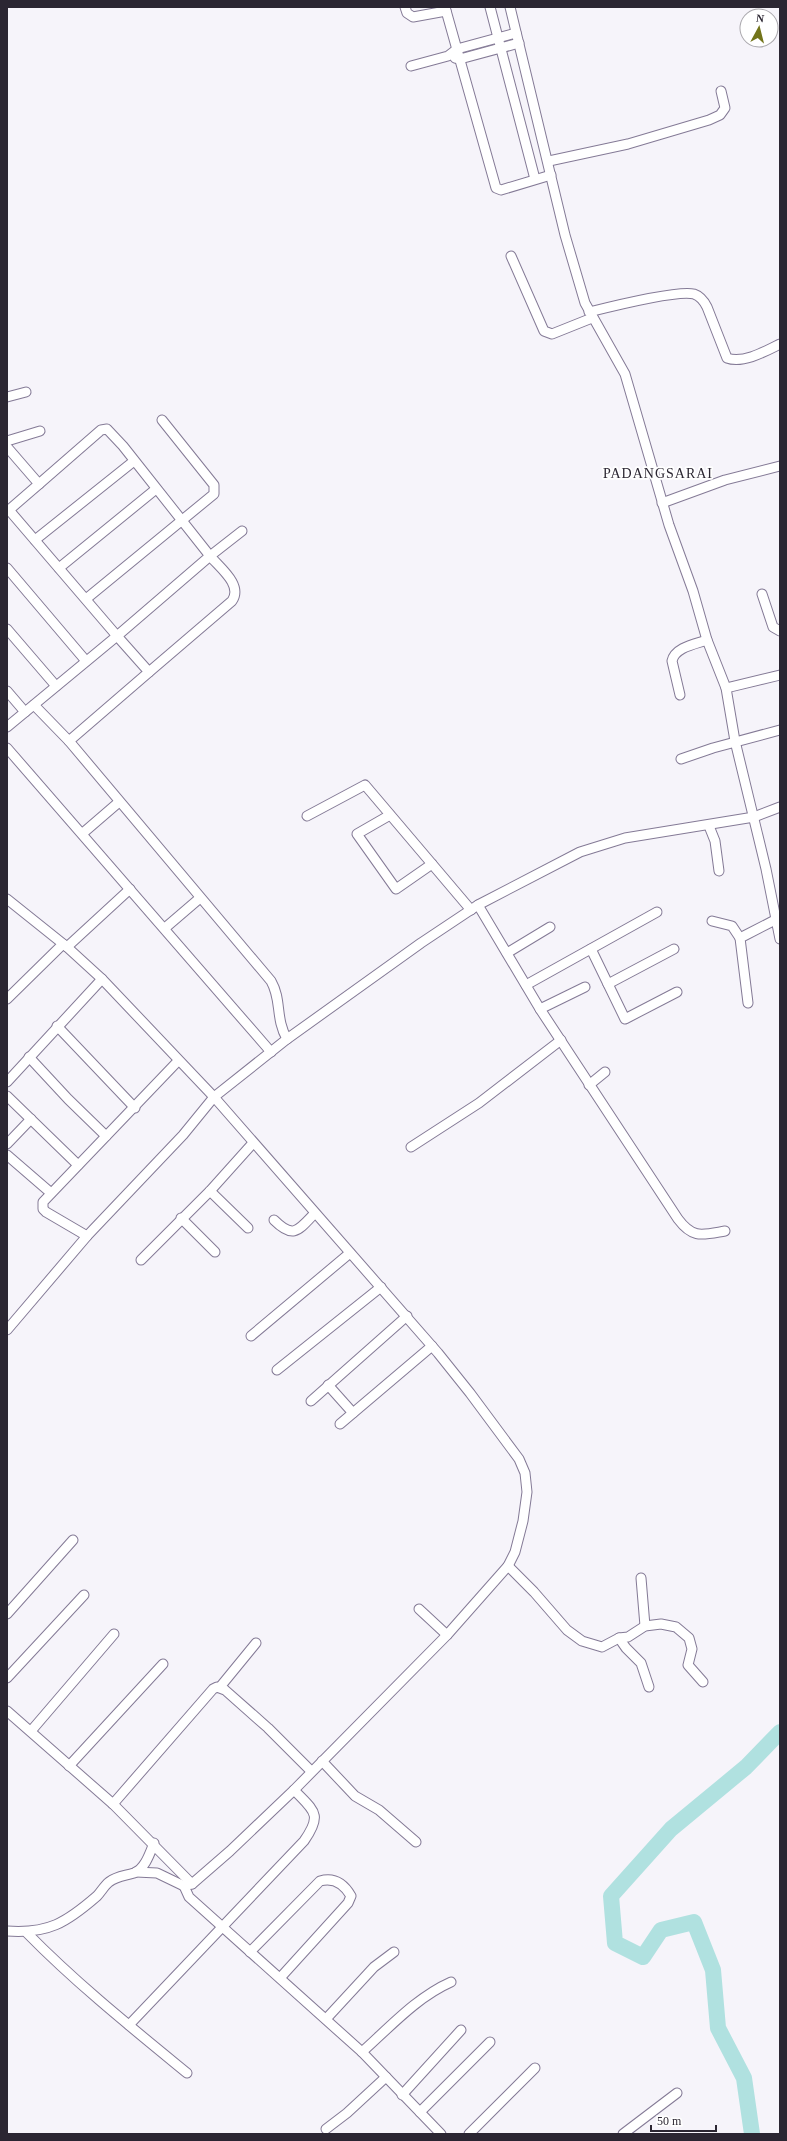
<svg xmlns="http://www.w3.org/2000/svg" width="787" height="2141" viewBox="0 0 787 2141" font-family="'Times New Roman',serif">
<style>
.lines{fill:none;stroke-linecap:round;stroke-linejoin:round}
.river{stroke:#b0e1e0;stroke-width:16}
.minor-casing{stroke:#847a96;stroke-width:11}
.minor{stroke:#fff;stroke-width:9}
.labels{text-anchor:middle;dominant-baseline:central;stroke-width:3.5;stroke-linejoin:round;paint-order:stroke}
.quarter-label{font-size:14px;letter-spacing:1px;fill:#2b2632;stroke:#fff}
</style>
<rect width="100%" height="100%" fill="#f6f4fa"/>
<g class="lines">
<path class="river" d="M752 2134 744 2078 718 2028 713 1970 694 1922 661 1930 643 1957 615 1943 611 1896 671 1829 746 1767 780 1732"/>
<g class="minor-casing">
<g id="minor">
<path d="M405 7 407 13 413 17 446 11"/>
<path d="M445 7 496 188 501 190 551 175"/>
<path d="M490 7 535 179"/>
<path d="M510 7 565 235 585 303 625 374 669 525 693 591 707 640 726 688 735 741 766 869 780 939"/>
<path d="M455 58 460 59 519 43"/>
<path d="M411 66 448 56 457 49 516 33"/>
<path d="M549 161 628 144 709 120 720 115 725 108 721 91"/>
<path d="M511 256 544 331 552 334 592 318"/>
<path d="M589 312C609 307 678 290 694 294 700 296 704 301 707 307L727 358C743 364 766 351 780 344"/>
<path d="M7 397 26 392"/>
<path d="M7 441 40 431"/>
<path d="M7 447 39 484 9 510 117 636 7 727"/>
<path d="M39 484 101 430 107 429 123 446 210 556 117 636 149 672 69 741"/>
<path d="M662 503 725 480 780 466"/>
<path d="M35 540 134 461"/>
<path d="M7 568 86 661"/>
<path d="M59 568 156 489"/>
<path d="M762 594 773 627 780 631"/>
<path d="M86 599 214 494V485L162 420"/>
<path d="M7 629 56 686"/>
<path d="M149 672 232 601C243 585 220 568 210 556L242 531"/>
<path d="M726 688 780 675"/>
<path d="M7 691 25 712"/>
<path d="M680 695 672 661C675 647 696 644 707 640"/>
<path d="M34 705 69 741 271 981C282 1000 275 1018 287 1039"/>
<path d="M7 748 271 1052"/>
<path d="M681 759 713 748 780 730"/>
<path d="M390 815 357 834 396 889 432 864"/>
<path d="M307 816 365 785 471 910"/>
<path d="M709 826 715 841 719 871"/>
<path d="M83 833 119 802"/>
<path d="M7 899 67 947 102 979 214 1097 438 1353 470 1393 519 1459 525 1473 527 1492 523 1521 515 1552 508 1566 447 1635 294 1790 230 1851 192 1884 184 1886 157 1873 136 1872"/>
<path d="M478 905 540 1009 678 1219C693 1239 702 1235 725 1231"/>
<path d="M712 921 732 926 740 938"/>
<path d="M165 928 200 898"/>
<path d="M67 947 130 889"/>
<path d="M591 949 625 1019 677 992"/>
<path d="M507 953 550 927"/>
<path d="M608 984 674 949"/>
<path d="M526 985 657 912"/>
<path d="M7 999 63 944"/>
<path d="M748 1003 740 938 775 920"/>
<path d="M540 1009 585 987"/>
<path d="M57 1026 135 1108"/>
<path d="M29 1057 68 1099 106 1136"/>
<path d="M7 1082 102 979"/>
<path d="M589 1085 605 1072"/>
<path d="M7 1096 78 1165"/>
<path d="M7 1144 31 1119"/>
<path d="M411 1147 479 1103 561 1040"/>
<path d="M7 1155 51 1193"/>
<path d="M210 1191 248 1228"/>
<path d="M181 1218 215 1252"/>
<path d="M274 1220C293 1239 298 1231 314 1214"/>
<path d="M87 1236 46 1212 43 1209V1202L178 1061"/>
<path d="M141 1260 210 1191 253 1143"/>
<path d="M7 1330 87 1236 183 1135 214 1097 287 1039 421 943 478 905 580 852 625 838 754 817 780 807"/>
<path d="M251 1336 350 1253"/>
<path d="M277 1370 381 1287"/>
<path d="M328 1385 353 1413"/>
<path d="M311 1401 407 1316"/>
<path d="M340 1424 432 1346"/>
<path d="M508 1566 534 1592 567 1630 582 1641 602 1647 619 1638 628 1637 645 1626 661 1624 676 1627 689 1638 692 1649 688 1665 703 1682"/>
<path d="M641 1578 645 1626"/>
<path d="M419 1609 447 1635"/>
<path d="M7 1614 73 1540"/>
<path d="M619 1638 626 1648 641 1663 649 1687"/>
<path d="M7 1678 84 1595"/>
<path d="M220 1687 256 1643"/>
<path d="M7 1711 113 1804 192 1884"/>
<path d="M31 1731 114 1634"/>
<path d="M322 1761 355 1796 379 1810 416 1842"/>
<path d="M69 1766 163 1664"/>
<path d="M113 1804 213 1689 217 1687 225 1690 268 1728 311 1771"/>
<path d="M184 1886 189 1897 362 2052 441 2134"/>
<path d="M7 1931C48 1934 66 1923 97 1896 101 1892 104 1886 109 1882 117 1876 125 1876 134 1873 145 1869 150 1853 154 1843"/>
<path d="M27 1933C76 1983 132 2028 187 2073"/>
<path d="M250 1952 320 1881C334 1877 344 1884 351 1896L348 1903 280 1978"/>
<path d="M326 2019 374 1967 394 1952"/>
<path d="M129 2025 304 1841C323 1814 314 1811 294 1790"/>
<path d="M362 2052C390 2027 417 1997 451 1982"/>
<path d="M402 2095 461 2030"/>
<path d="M420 2112 490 2042"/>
<path d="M326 2129 347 2113 386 2077"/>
<path d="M469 2134 535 2068"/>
<path d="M623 2134 677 2093"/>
</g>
</g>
<use href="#minor" class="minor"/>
</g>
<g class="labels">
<g class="quarter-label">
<text x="658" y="473">PADANGSARAI</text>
</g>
</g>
<rect width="787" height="2141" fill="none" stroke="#2b2632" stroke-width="16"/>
<g transform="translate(759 28) rotate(7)"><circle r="19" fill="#ffffff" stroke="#aaa8ad"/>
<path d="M0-3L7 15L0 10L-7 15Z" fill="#72741a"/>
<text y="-6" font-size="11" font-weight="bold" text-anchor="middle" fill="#2b2632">N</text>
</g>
<path d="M651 2125v6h65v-6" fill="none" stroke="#2b2632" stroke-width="2"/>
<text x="657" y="2125" font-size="12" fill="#2b2632" stroke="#ffffff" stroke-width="3" paint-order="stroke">50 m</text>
</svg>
